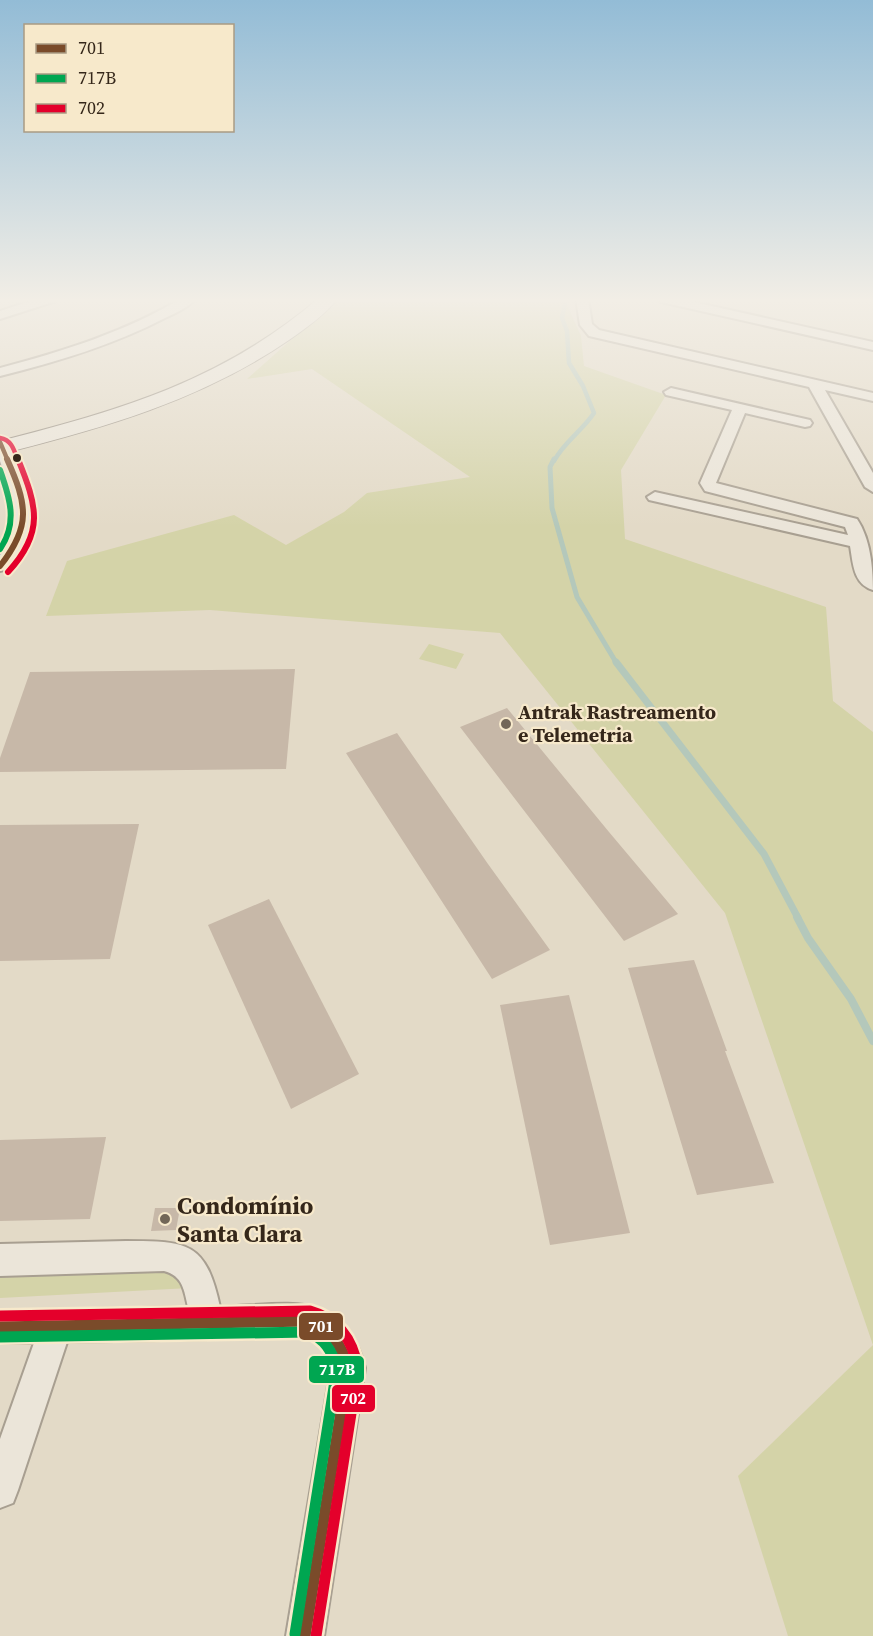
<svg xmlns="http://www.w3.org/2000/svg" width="873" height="1636" viewBox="0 0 873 1636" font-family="'Source Serif 4',serif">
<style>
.green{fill:#d4d3a8}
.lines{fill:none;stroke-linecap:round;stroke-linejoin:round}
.stream-far3{stroke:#b4c8bb;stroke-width:4.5}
.stream-far2{stroke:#b4c8bb;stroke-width:5}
.stream-far1{stroke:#b4c8bb;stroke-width:7}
.stream{stroke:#b4c8bb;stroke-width:8}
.building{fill:#c7b8a8}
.street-casing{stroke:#a89f91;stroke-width:4}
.secondary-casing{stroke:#978e81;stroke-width:2}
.street{fill:#ebe5d9;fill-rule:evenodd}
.secondary{fill:#ebe5d9;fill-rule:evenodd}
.bus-1-far2-casing{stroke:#f7e9cb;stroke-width:8}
.bus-1-far1-casing{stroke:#f7e9cb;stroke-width:10}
.bus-1-casing{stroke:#f7e9cb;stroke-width:16}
.bus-2-far1-casing{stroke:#f7e9cb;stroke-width:10}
.bus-2-casing{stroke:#f7e9cb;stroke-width:16}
.bus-3-far2-casing{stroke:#f7e9cb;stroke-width:8}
.bus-3-far1-casing{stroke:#f7e9cb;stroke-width:10}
.bus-3-casing{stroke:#f7e9cb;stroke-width:16}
.bus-1-far2{stroke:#7a4b2a;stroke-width:4.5}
.bus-1-far1{stroke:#7a4b2a;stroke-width:6}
.bus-1{stroke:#7a4b2a;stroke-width:11}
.bus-2-far1{stroke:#00a651;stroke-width:6}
.bus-2{stroke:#00a651;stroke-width:11}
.bus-3-far2{stroke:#e4002b;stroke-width:4.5}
.bus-3-far1{stroke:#e4002b;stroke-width:6}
.bus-3{stroke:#e4002b;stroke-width:11}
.bus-dot{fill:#35271a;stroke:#f7e9cb;stroke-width:2}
.poi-dot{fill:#726657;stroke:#f7e9cb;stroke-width:2}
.labels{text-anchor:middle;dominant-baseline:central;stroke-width:4.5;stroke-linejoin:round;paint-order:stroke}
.poi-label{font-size:20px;font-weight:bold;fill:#35271a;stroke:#f7e9cb;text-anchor:start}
.near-poi-label{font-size:24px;font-weight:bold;fill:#35271a;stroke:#f7e9cb;text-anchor:start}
.line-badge{stroke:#f7e9cb;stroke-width:2}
.badge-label{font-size:16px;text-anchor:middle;font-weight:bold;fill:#fff}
</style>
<rect width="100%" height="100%" fill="#e3dac7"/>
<g class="green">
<path d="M338 298H564L581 336 584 366 666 395 621 470 625 539 826 607 833 701 873 732V1345L725 913 500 633 210 610 46 616 67 561 234 515 286 545 344 512 367 493 470 477 312 369 247 379Z"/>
<path d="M429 644 464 654 456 669 419 659Z"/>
<path d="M167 1264 190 1288 0 1298V1273Z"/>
<path d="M873 1345V1636H788L738 1476Z"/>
</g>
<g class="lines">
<path class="stream-far3" d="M554 461C564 442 582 431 594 413L583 386 569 363 567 331 562 318 566 298"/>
<path class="stream-far2" d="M554 459 550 467 552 508 577 597 617 664"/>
<path class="stream-far1" d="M616 662 764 854 798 918"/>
<path class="stream" d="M797 917 808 938 851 999 873 1041"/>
</g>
<g class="building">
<path d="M295 669 286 769 0 772V758L30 672Z"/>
<path d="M507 708 609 832 678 914 624 941 460 727Z"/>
<path d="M397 733 488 864 550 950 492 979 346 753Z"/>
<path d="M139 824 110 959 0 961V825Z"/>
<path d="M269 899 359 1074 291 1109 208 925Z"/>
<path d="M694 960 727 1051H725L774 1183 697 1195 628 968Z"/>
<path d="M569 995 630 1233 550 1245 500 1005Z"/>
<path d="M106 1137 90 1219 0 1221V1140Z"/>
<path d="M155 1208H180L176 1230 151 1231Z"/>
</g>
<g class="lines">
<g class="street-casing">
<g id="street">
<path d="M40 298H58L56 301 0 319V311Z"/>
<path d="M182 298H196C189 307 176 313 165 318 113 345 57 362 0 376V368C64 351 125 332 182 298Z"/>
<path d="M576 298H588L592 324 599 330 873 393V401L825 390 873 473V492L865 487 809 387 589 336 580 325Z"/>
<path d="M655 298H676L873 342V350L661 302Z"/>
<path d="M671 388 810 420 812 423 810 426 805 427 745 413 716 483 857 519C870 538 873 567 873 590 853 584 853 563 850 546L649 500 647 497 655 492 848 535 845 527 705 491 700 483 732 410 666 395 664 392Z"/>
<path d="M0 437C17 442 33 510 31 527 29 540 22 550 14 560 9 566 7 570 0 571V555L10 540 15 517 10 491 0 461Z"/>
<path d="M126 1241C188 1241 206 1242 220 1307 287 1305 344 1286 365 1368L324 1636H286L331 1368 325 1350 310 1337 67 1342 18 1490 13 1503 0 1508V1439L34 1343H0V1311L188 1307C184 1290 183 1276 164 1271L0 1276V1244Z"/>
</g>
</g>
<g class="secondary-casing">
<path id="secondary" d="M319 298H338C326 314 305 329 289 340 202 400 101 429 0 454V441C121 410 222 381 319 298Z"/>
</g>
<use href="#street" class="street"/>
<use href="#secondary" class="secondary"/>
<g class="bus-1-far2-casing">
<path id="bus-1-far2" d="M0 442 8 461"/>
</g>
<g class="bus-1-far1-casing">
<path id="bus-1-far1" d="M0 566C32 526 27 504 7 459"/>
</g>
<g class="bus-1-casing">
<path id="bus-1" d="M0 1327 310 1321C332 1330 342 1346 348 1368L305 1636"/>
</g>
<g class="bus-2-far1-casing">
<path id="bus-2-far1" d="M0 470C10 498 18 523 0 549"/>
</g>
<g class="bus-2-casing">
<path id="bus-2" d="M0 1337 308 1332C325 1339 332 1351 337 1368L295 1634"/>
</g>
<g class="bus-3-far2-casing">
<path id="bus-3-far2" d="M0 438C12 440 14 450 18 461"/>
</g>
<g class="bus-3-far1-casing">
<path id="bus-3-far1" d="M8 572C45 532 37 506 18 459"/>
</g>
<g class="bus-3-casing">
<path id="bus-3" d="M0 1316 310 1311C339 1319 353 1340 358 1369L316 1636"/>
</g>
<use href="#bus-1-far2" class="bus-1-far2"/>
<use href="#bus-1-far1" class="bus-1-far1"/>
<use href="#bus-1" class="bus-1"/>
<use href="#bus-2-far1" class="bus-2-far1"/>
<use href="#bus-2" class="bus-2"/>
<use href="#bus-3-far2" class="bus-3-far2"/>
<use href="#bus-3-far1" class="bus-3-far1"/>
<use href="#bus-3" class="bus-3"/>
</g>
<linearGradient id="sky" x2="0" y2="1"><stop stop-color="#93bcd6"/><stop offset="0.57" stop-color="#f2eee6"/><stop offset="1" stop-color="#f2eee6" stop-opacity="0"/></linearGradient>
<rect width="873" height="527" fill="url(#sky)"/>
<circle class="bus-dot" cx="17" cy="458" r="5"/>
<g class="poi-dot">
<circle cx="506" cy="724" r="6"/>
<circle cx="165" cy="1219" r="6"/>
</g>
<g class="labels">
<g class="poi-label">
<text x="518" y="712">Antrak Rastreamento<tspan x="518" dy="23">e Telemetria</tspan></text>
</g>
<g class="near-poi-label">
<text x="177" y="1205">Condomínio<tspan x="177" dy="28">Santa Clara</tspan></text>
</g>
</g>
<g class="line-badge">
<rect x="298" y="1312" width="46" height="29" rx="6" fill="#7a4b2a"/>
<rect x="308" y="1355" width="57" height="29" rx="6" fill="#00a651"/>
<rect x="331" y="1384" width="45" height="29" rx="6" fill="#e4002b"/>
</g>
<g class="badge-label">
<text x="321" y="1332">701</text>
<text x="337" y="1375">717B</text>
<text x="353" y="1404">702</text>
</g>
<rect x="24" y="24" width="210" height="108" fill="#f7e9cb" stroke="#a99b84" stroke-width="1.5"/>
<rect x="36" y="44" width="30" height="9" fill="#7a4b2a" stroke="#a99b84" stroke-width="1.5"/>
<text x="78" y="54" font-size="18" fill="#35271a">701</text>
<rect x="36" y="74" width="30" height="9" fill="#00a651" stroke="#a99b84" stroke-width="1.5"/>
<text x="78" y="84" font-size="18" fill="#35271a">717B</text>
<rect x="36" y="104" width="30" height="9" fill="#e4002b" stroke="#a99b84" stroke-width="1.5"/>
<text x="78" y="114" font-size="18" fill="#35271a">702</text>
</svg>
